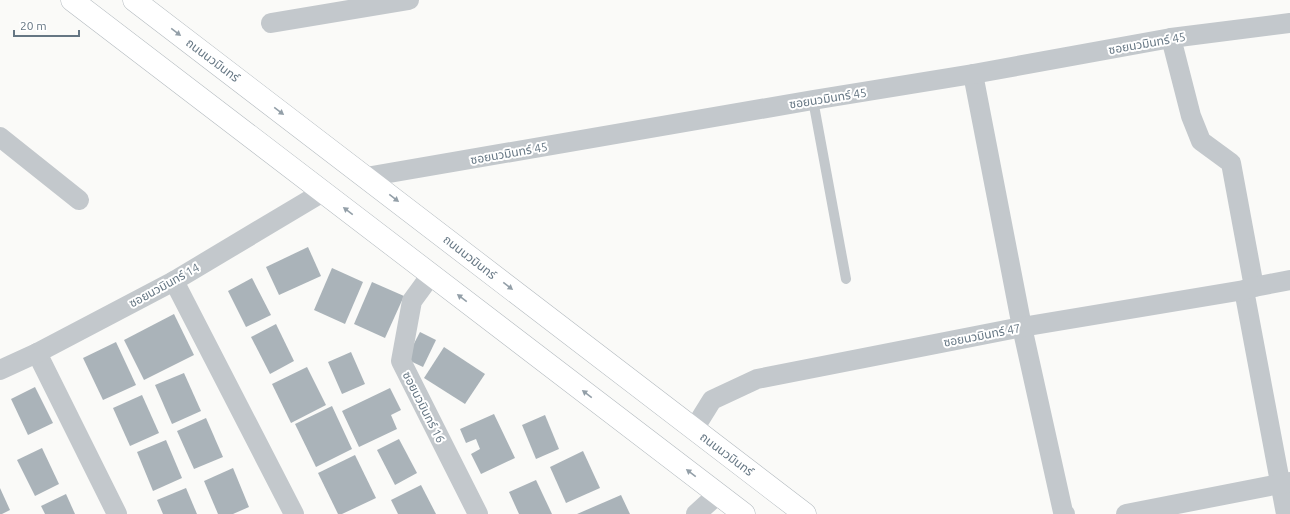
<svg xmlns="http://www.w3.org/2000/svg" width="1290" height="514" viewBox="0 0 1290 514" font-family="Ubuntu,'Noto Sans Thai',sans-serif">
<style>
.building{fill:#aab3b9}
.lines{fill:none;stroke-linecap:round;stroke-linejoin:round}
.secondary-casing{stroke:#b3babf;stroke-width:23}
.lane{stroke:#c3c8cc;stroke-width:10}
.street{stroke:#c3c8cc;stroke-width:20}
.secondary{stroke:#fff;stroke-width:22}
.oneway{fill:#939fa8}
.labels{text-anchor:middle;dominant-baseline:central;stroke-width:4;stroke-linejoin:round;paint-order:stroke}
.street-label{font-size:12px;fill:#657683;stroke:#fff}
</style>
<rect width="100%" height="100%" fill="#fafaf8"/>
<g class="building">
<path d="M308 247 321 276 279 295 266 267Z"/>
<path d="M332 268 363 282 345 324 314 310Z"/>
<path d="M252 278 271 315 246 327 228 291Z"/>
<path d="M372 282 404 296 385 338 354 324Z"/>
<path d="M174 314 194 355 144 380 124 340Z"/>
<path d="M276 324 294 361 270 374 251 337Z"/>
<path d="M420 332 436 340 423 367 406 359Z"/>
<path d="M116 342 136 385 103 400 83 358Z"/>
<path d="M444 347 485 374 465 404 424 378Z"/>
<path d="M351 352 365 384 342 394 328 362Z"/>
<path d="M307 367 326 405 291 423 272 384Z"/>
<path d="M184 373 201 411 172 424 155 385Z"/>
<path d="M35 387 53 423 28 435 11 399Z"/>
<path d="M390 388 401 410 391 415 397 429 359 447 342 411Z"/>
<path d="M142 395 159 433 130 446 113 408Z"/>
<path d="M332 406 352 449 316 467 295 424Z"/>
<path d="M494 414 515 458 481 474 471 454 480 449 476 439 466 443 460 429Z"/>
<path d="M545 415 559 449 536 459 522 425Z"/>
<path d="M206 418 223 457 194 469 177 431Z"/>
<path d="M399 439 417 473 395 485 377 450Z"/>
<path d="M166 440 182 478 153 491 137 452Z"/>
<path d="M42 448 59 484 35 496 17 460Z"/>
<path d="M583 451 600 488 566 503 550 467Z"/>
<path d="M355 455 376 498 342 514H338L318 473Z"/>
<path d="M233 468 249 507 233 514H218L204 481Z"/>
<path d="M536 480 552 514H519L509 492Z"/>
<path d="M421 485 436 514H398L391 500Z"/>
<path d="M0 488 10 510 2 514H0Z"/>
<path d="M186 488 197 514H163L157 500Z"/>
<path d="M66 494 75 514H45L41 506Z"/>
<path d="M621 495 630 514H577Z"/>
</g>
<g class="lines">
<g class="secondary-casing">
<g id="secondary">
<path d="M72 0 744 514"/>
<path d="M134 0 805 514"/>
</g>
</g>
<path class="lane" d="M813 100 846 279"/>
<g class="street">
<path d="M271 23 409 0"/>
<path d="M1171 38 1191 116 1201 141 1231 163 1254 287"/>
<path d="M973 74 1022 327 1063 512 1065 514"/>
<path d="M0 137 79 200"/>
<path d="M366 177 813 100 973 74 1171 38 1290 23"/>
<path d="M431 275 412 301 401 361 478 514"/>
<path d="M174 281 294 514"/>
<path d="M1244 290 1286 514"/>
<path d="M37 353 117 514"/>
<path d="M0 370 37 353 174 281 323 192"/>
<path d="M694 429 712 400 757 379 1022 327 1244 290 1254 287 1290 280"/>
<path d="M696 514 718 494"/>
<path d="M1126 514 1290 482"/>
</g>
<use href="#secondary" class="secondary"/>
</g>
<defs><path id="oneway-solid" d="M-6-.8H1V-3.2L6.5 0L1 3.2V.8H-6Z"/></defs>
<g class="oneway">
<use href="#oneway-solid" transform="translate(176 32) rotate(37)"/>
<use href="#oneway-solid" transform="translate(279 111) rotate(37)"/>
<use href="#oneway-solid" transform="translate(394 198) rotate(38)"/>
<use href="#oneway-solid" transform="translate(348 211) rotate(-143)"/>
<use href="#oneway-solid" transform="translate(508 286) rotate(38)"/>
<use href="#oneway-solid" transform="translate(462 298) rotate(-143)"/>
<use href="#oneway-solid" transform="translate(587 394) rotate(-143)"/>
<use href="#oneway-solid" transform="translate(691 473) rotate(-143)"/>
</g>
<g class="labels">
<g class="street-label">
<text transform="translate(1147 43) rotate(-10)">ซอยนวมินทร์ 45</text>
<text transform="translate(213 60) rotate(37)">ถนนนวมินทร์</text>
<text transform="translate(828 98) rotate(-9)">ซอยนวมินทร์ 45</text>
<text transform="translate(509 153) rotate(-10)">ซอยนวมินทร์ 45</text>
<text transform="translate(470 257) rotate(38)">ถนนนวมินทร์</text>
<text transform="translate(164 285) rotate(-29)">ซอยนวมินทร์ 14</text>
<text transform="translate(982 335) rotate(-11)">ซอยนวมินทร์ 47</text>
<text transform="translate(424 407) rotate(63)">ซอยนวมินทร์ 16</text>
<text transform="translate(727 454) rotate(37)">ถนนนวมินทร์</text>
</g>
</g>
<path d="M14 30v6h65v-6" fill="none" stroke="#657683" stroke-width="2"/>
<text x="20" y="30" font-size="12" fill="#657683" stroke="#ffffff" stroke-width="3" paint-order="stroke">20 m</text>
</svg>
